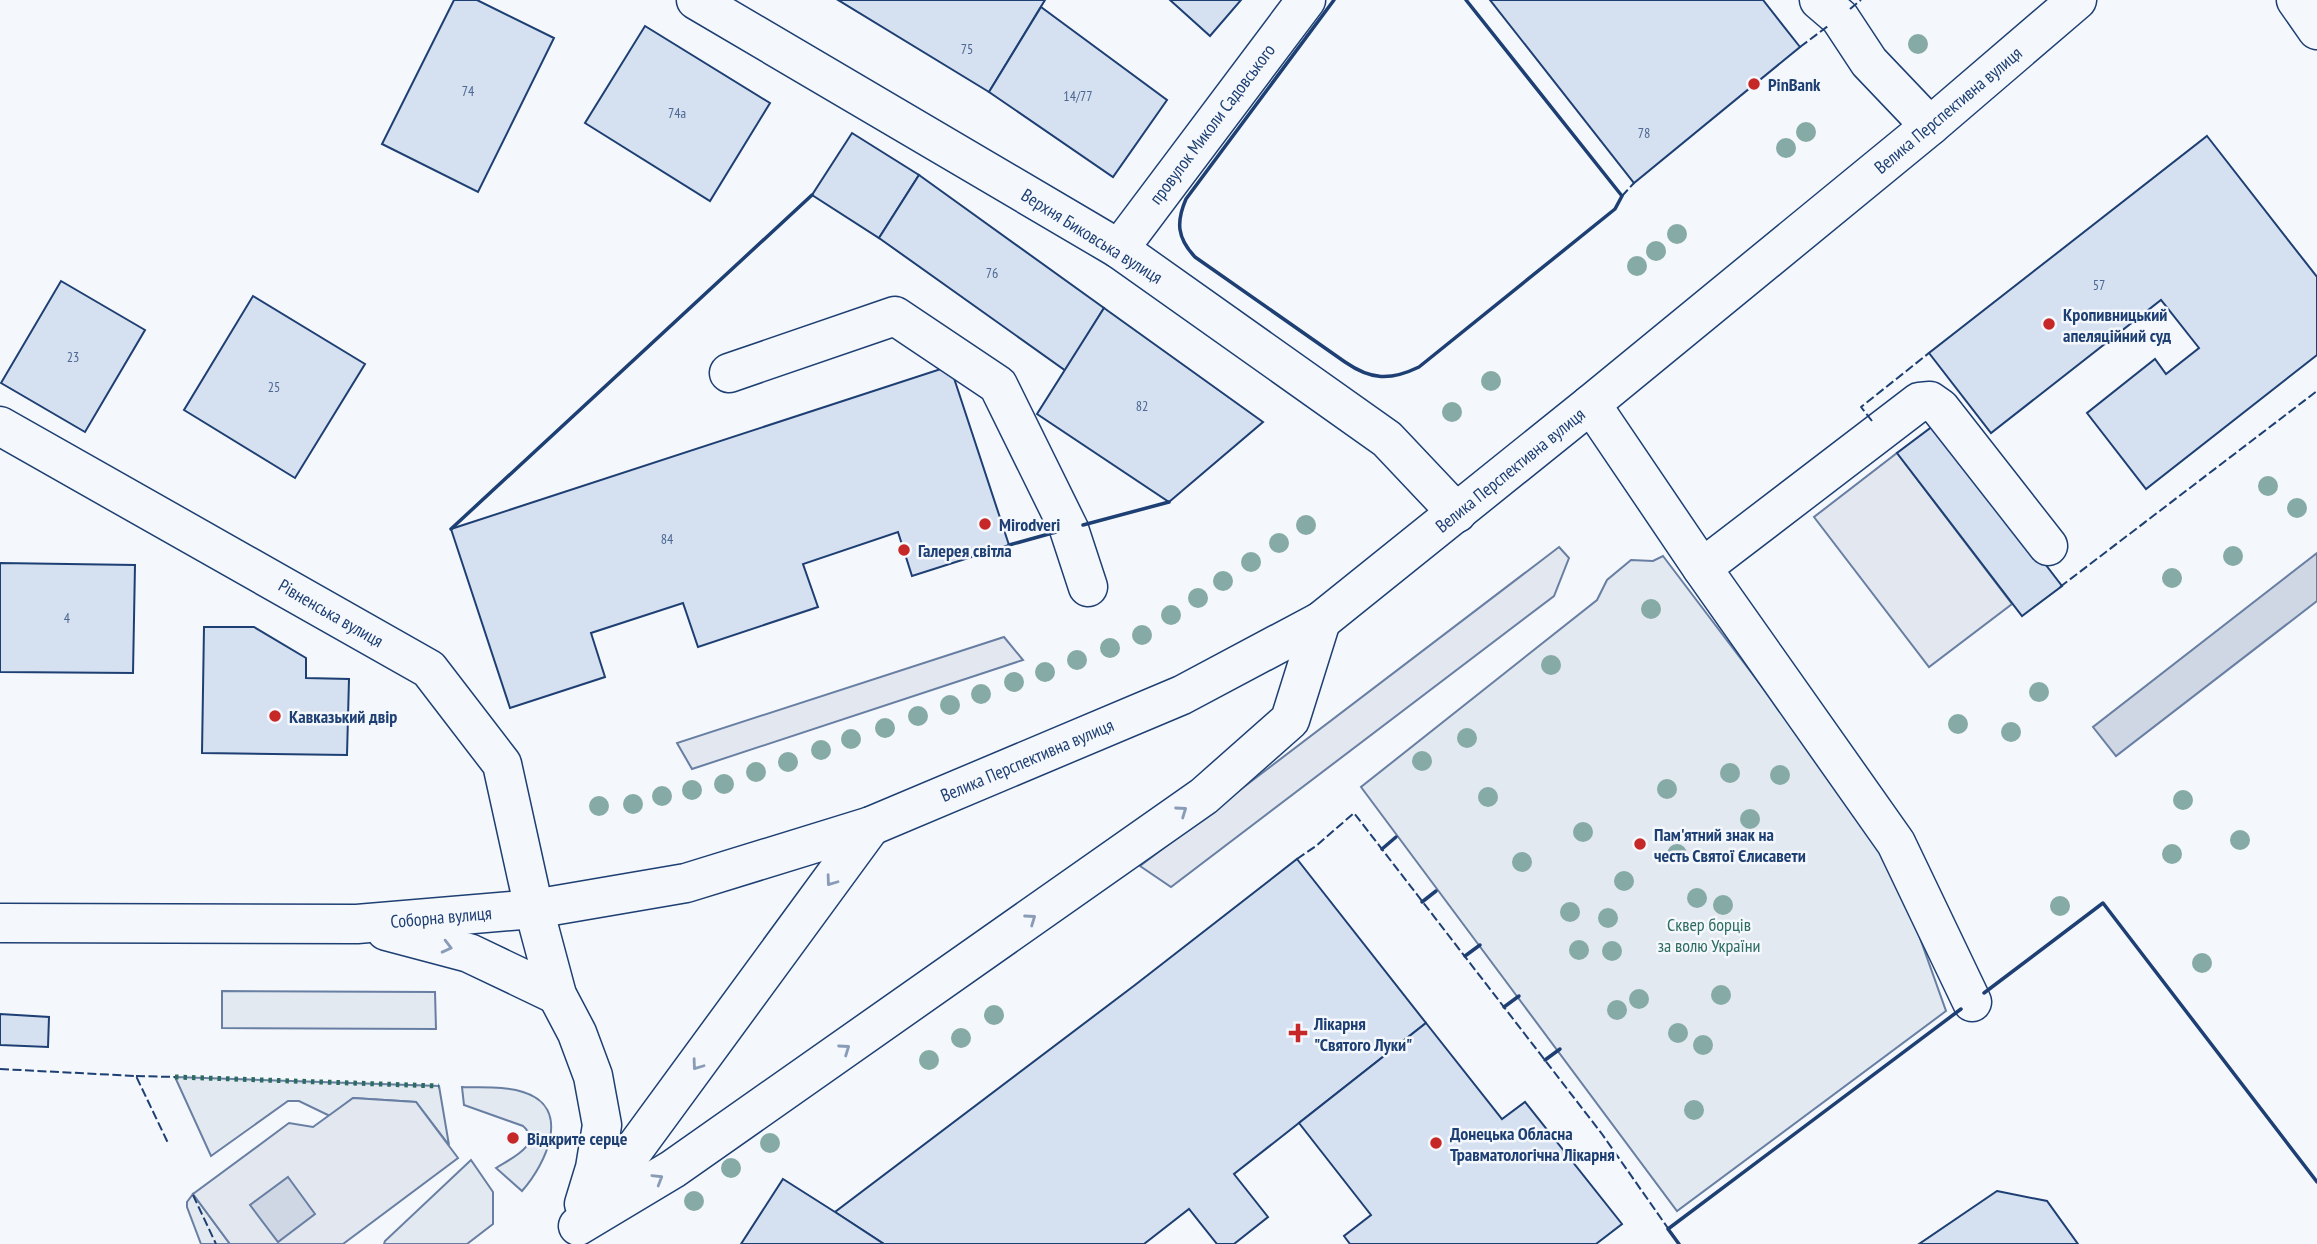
<svg xmlns="http://www.w3.org/2000/svg" width="2317" height="1244" viewBox="0 0 2317 1244" font-family="'PT Sans Narrow',sans-serif">
<style>
.green{fill:#e3e9f0;stroke:#687fa3;stroke-width:2}
.parking{fill:#e3e8f0;stroke:#687fa3;stroke-width:2}
.water{fill:#cfd7e4;stroke:#687fa3;stroke-width:2}
.building{fill:#d5e0f0;stroke:#1d3f73;stroke-width:2}
.lines{fill:none;stroke-linecap:round;stroke-linejoin:round}
.minor-casing{stroke:#1d3f73;stroke-width:41}
.major-casing{stroke:#1d3f73;stroke-width:41}
.minor{stroke:#f4f7fb;stroke-width:38}
.major{stroke:#f4f7fb;stroke-width:38}
.hedge{stroke:#2c6c60;stroke-width:5;stroke-dasharray:3.5 5;stroke-linecap:butt}
.fence{stroke:#1d3f73;stroke-width:2;stroke-dasharray:9 3.5;stroke-linecap:butt}
.wall{stroke:#1d3f73;stroke-width:3.5}
.tree{fill:#86aba6}
.oneway{stroke:#889bb7}
.poi-dot{fill:#c62828;stroke:#f4f7fb;stroke-width:2.5}
.labels{text-anchor:middle;dominant-baseline:central;stroke-width:5;stroke-linejoin:round;paint-order:stroke}
.number-label{font-size:14px;fill:#4b6792}
.poi-label{font-size:18px;font-weight:bold;fill:#1d3f73;stroke:#f4f7fb;text-anchor:start}
.street-label{font-size:18px;fill:#1d3f73;stroke:#f4f7fb}
.park-label{font-size:18px;fill:#2c6c60;stroke:#f4f7fb}
</style>
<rect width="100%" height="100%" fill="#f4f7fb"/>
<g class="green">
<path d="M1663 556 1891 857 1946 1011 1677 1211 1361 787 1597 600 1607 580 1631 560 1653 561Z"/>
<path d="M222 991 435 992 436 1029 222 1028Z"/>
<path d="M175 1077 439 1086 449 1145 416 1102 353 1098 330 1116 299 1101H288L211 1156Z"/>
<path d="M462 1087C482 1088 504 1086 523 1092 573 1107 546 1164 522 1191L496 1168C510 1159 544 1144 523 1126L464 1105Z"/>
<path d="M471 1160 493 1192V1224L467 1244H384L385 1241Z"/>
<path d="M193 1194 230 1244H201L187 1207V1202Z"/>
</g>
<g class="parking">
<path d="M1897 453 2012 604 1929 667 1814 517Z"/>
<path d="M1559 547 1569 558 1554 596 1171 887 1140 866Z"/>
<path d="M1004 637 1023 660 692 769 677 743Z"/>
<path d="M353 1098 416 1102 458 1158 343 1244H230L193 1194 289 1123 313 1127Z"/>
</g>
<g class="water">
<path d="M2317 553V601L2116 756 2093 727Z"/>
<path d="M288 1177 315 1214 278 1242 250 1205Z"/>
</g>
<g class="building">
<path d="M454 0H477L554 38 478 192 382 144Z"/>
<path d="M838 0H1045L989 92Z"/>
<path d="M1170 0H1241L1210 36Z"/>
<path d="M1490 0H1763L1800 47 1634 183Z"/>
<path d="M1041 7 1167 100 1113 177 989 92Z"/>
<path d="M645 26 770 103 710 201 585 123Z"/>
<path d="M852 133 919 175 879 238 812 195Z"/>
<path d="M2207 136 2317 277V355L2146 489 2087 413 2155 359 2166 374 2199 348 2161 300 1991 433 1929 353Z"/>
<path d="M919 175 1104 308 1066 371 879 238Z"/>
<path d="M61 281 145 330 85 432 1 383Z"/>
<path d="M253 296 365 364 295 478 184 410Z"/>
<path d="M1104 308 1263 422 1169 502 1037 414Z"/>
<path d="M950 366 1009 545 912 576 898 532 803 564 818 607 698 647 683 603 591 633 605 677 510 708 451 529Z"/>
<path d="M1937 423 2062 586 2022 616 1897 453Z"/>
<path d="M0 563 135 565 133 673 0 672Z"/>
<path d="M204 627H254L306 658V678L349 679 347 755 202 753Z"/>
<path d="M1297 859 1426 1023 1234 1174 1268 1217 1234 1244H1217L1189 1209 1144 1244H884L835 1212 1135 985Z"/>
<path d="M0 1014 49 1017 48 1047 0 1045Z"/>
<path d="M1426 1023 1502 1119 1525 1102 1622 1224 1596 1244H1350L1344 1236 1371 1215 1299 1123Z"/>
<path d="M783 1179 835 1212 884 1244H741Z"/>
<path d="M1997 1191 2047 1201 2078 1244H1919Z"/>
</g>
<g class="lines">
<g class="minor-casing">
<g id="minor">
<path d="M696 0 1119 249 1387 439 1457 513"/>
<path d="M1819 0 1840 18 1869 62 1930 126"/>
<path d="M1119 249 1306 0"/>
<path d="M729 373 895 316 998 385 1069 529 1088 587"/>
<path d="M1591 404 1702 568 1896 843 1972 1002"/>
<path d="M0 426 429 669 502 764 534 909"/>
<path d="M1702 568 1919 402 1930 401 1940 408 2048 546"/>
</g>
</g>
<g class="major-casing">
<g id="major">
<path d="M2296 0 2317 30"/>
<path d="M534 909 557 995 577 1033 593 1076 602 1125 595 1168 584 1204"/>
<path d="M0 923 357 924 534 909 686 883 871 826 1182 695 1321 621 1591 404 1930 126 2077 0"/>
<path d="M386 931 469 953 557 995"/>
<path d="M589 1211 871 826"/>
<path d="M578 1226 673 1169 1204 796 1290 720 1321 621"/>
</g>
</g>
<use href="#minor" class="minor"/>
<use href="#major" class="major"/>
<path class="hedge" d="M175 1077 439 1086"/>
<g class="fence">
<path d="M1466 0 1622 196 1634 183"/>
<path d="M1850 9 1861 0"/>
<path d="M1800 47 1828 26"/>
<path d="M1872 421 1861 407 1929 353"/>
<path d="M2060 587 2317 391"/>
<path d="M1297 859 1316 846 1354 813 1602 1134 1679 1244"/>
<path d="M0 1069 136 1076 168 1143"/>
<path d="M136 1076 175 1077"/>
<path d="M193 1195 216 1244"/>
</g>
<g class="wall">
<path d="M1334 0 1186 199C1176 222 1177 238 1195 257L1345 362C1371 380 1390 381 1419 367L1615 209 1622 196 1466 0"/>
<path d="M1083 525 1169 502"/>
<path d="M451 529 812 195"/>
<path d="M1009 545 1056 532"/>
<path d="M1382 849 1396 837"/>
<path d="M1422 902 1436 891"/>
<path d="M1465 956 1480 945"/>
<path d="M1984 993 2103 903 2317 1182"/>
<path d="M1504 1007 1519 996"/>
<path d="M1545 1060 1560 1049"/>
<path d="M1679 1244 1668 1229 1961 1009"/>
</g>
</g>
<g class="tree">
<circle cx="1918" cy="44" r="10"/>
<circle cx="1806" cy="132" r="10"/>
<circle cx="1786" cy="148" r="10"/>
<circle cx="1677" cy="234" r="10"/>
<circle cx="1656" cy="251" r="10"/>
<circle cx="1637" cy="266" r="10"/>
<circle cx="1491" cy="381" r="10"/>
<circle cx="1452" cy="412" r="10"/>
<circle cx="2268" cy="486" r="10"/>
<circle cx="2297" cy="508" r="10"/>
<circle cx="1306" cy="525" r="10"/>
<circle cx="1279" cy="543" r="10"/>
<circle cx="2233" cy="556" r="10"/>
<circle cx="1251" cy="562" r="10"/>
<circle cx="2172" cy="578" r="10"/>
<circle cx="1223" cy="581" r="10"/>
<circle cx="1198" cy="598" r="10"/>
<circle cx="1651" cy="609" r="10"/>
<circle cx="1171" cy="615" r="10"/>
<circle cx="1142" cy="635" r="10"/>
<circle cx="1110" cy="648" r="10"/>
<circle cx="1077" cy="660" r="10"/>
<circle cx="1551" cy="665" r="10"/>
<circle cx="1045" cy="672" r="10"/>
<circle cx="1014" cy="682" r="10"/>
<circle cx="2039" cy="692" r="10"/>
<circle cx="981" cy="694" r="10"/>
<circle cx="950" cy="705" r="10"/>
<circle cx="918" cy="716" r="10"/>
<circle cx="1958" cy="724" r="10"/>
<circle cx="885" cy="728" r="10"/>
<circle cx="2011" cy="732" r="10"/>
<circle cx="1467" cy="738" r="10"/>
<circle cx="851" cy="739" r="10"/>
<circle cx="821" cy="750" r="10"/>
<circle cx="1422" cy="761" r="10"/>
<circle cx="788" cy="762" r="10"/>
<circle cx="756" cy="772" r="10"/>
<circle cx="1730" cy="773" r="10"/>
<circle cx="1780" cy="775" r="10"/>
<circle cx="724" cy="784" r="10"/>
<circle cx="1667" cy="789" r="10"/>
<circle cx="692" cy="790" r="10"/>
<circle cx="662" cy="796" r="10"/>
<circle cx="1488" cy="797" r="10"/>
<circle cx="2183" cy="800" r="10"/>
<circle cx="633" cy="804" r="10"/>
<circle cx="599" cy="806" r="10"/>
<circle cx="1750" cy="819" r="10"/>
<circle cx="1583" cy="832" r="10"/>
<circle cx="2240" cy="840" r="10"/>
<circle cx="1677" cy="854" r="10"/>
<circle cx="2172" cy="854" r="10"/>
<circle cx="1522" cy="862" r="10"/>
<circle cx="1624" cy="881" r="10"/>
<circle cx="1697" cy="898" r="10"/>
<circle cx="1723" cy="905" r="10"/>
<circle cx="2060" cy="906" r="10"/>
<circle cx="1570" cy="912" r="10"/>
<circle cx="1608" cy="918" r="10"/>
<circle cx="1579" cy="950" r="10"/>
<circle cx="1612" cy="951" r="10"/>
<circle cx="2202" cy="963" r="10"/>
<circle cx="1721" cy="995" r="10"/>
<circle cx="1639" cy="999" r="10"/>
<circle cx="1617" cy="1010" r="10"/>
<circle cx="994" cy="1015" r="10"/>
<circle cx="1678" cy="1033" r="10"/>
<circle cx="961" cy="1038" r="10"/>
<circle cx="1703" cy="1045" r="10"/>
<circle cx="929" cy="1060" r="10"/>
<circle cx="1694" cy="1110" r="10"/>
<circle cx="770" cy="1143" r="10"/>
<circle cx="731" cy="1168" r="10"/>
<circle cx="694" cy="1201" r="10"/>
</g>
<defs><path id="oneway-chevron" d="M-2-3.5L2.5 0L-2 3.5" fill="none" stroke-width="1.6" stroke-linecap="round" stroke-linejoin="round" transform="scale(1.75)"/></defs>
<g class="oneway">
<use href="#oneway-chevron" transform="translate(1182 811) rotate(-35)"/>
<use href="#oneway-chevron" transform="translate(831 881) rotate(126)"/>
<use href="#oneway-chevron" transform="translate(1031 919) rotate(-35)"/>
<use href="#oneway-chevron" transform="translate(447 947) rotate(14)"/>
<use href="#oneway-chevron" transform="translate(845 1049) rotate(-35)"/>
<use href="#oneway-chevron" transform="translate(697 1065) rotate(126)"/>
<use href="#oneway-chevron" transform="translate(658 1179) rotate(-31)"/>
</g>
<g class="poi-dot">
<circle cx="1754" cy="84" r="7"/>
<circle cx="2049" cy="324" r="7"/>
<circle cx="985" cy="524" r="7"/>
<circle cx="904" cy="550" r="7"/>
<circle cx="275" cy="716" r="7"/>
<circle cx="1640" cy="844" r="7"/>
<path d="M1294.5 1022.5h7v7h7v7h-7v7h-7v-7h-7v-7h7z"/>
<circle cx="513" cy="1138" r="7"/>
<circle cx="1436" cy="1143" r="7"/>
</g>
<g class="labels">
<g class="number-label">
<text x="967" y="49">75</text>
<text x="468" y="91">74</text>
<text x="1078" y="96">14/77</text>
<text x="677" y="113">74а</text>
<text x="1644" y="133">78</text>
<text x="992" y="273">76</text>
<text x="2099" y="285">57</text>
<text x="73" y="357">23</text>
<text x="274" y="387">25</text>
<text x="1142" y="406">82</text>
<text x="667" y="539">84</text>
<text x="67" y="618">4</text>
</g>
<g class="poi-label">
<text x="1768" y="84">PinBank</text>
<text x="2063" y="314">Кропивницький<tspan x="2063" dy="21">апеляційний суд</tspan></text>
<text x="999" y="524">Mirodveri</text>
<text x="918" y="550">Галерея світла</text>
<text x="289" y="716">Кавказький двір</text>
<text x="1654" y="834">Пам'ятний знак на<tspan x="1654" dy="21">честь Святої Єлисавети</tspan></text>
<text x="1314" y="1023">Лікарня<tspan x="1314" dy="21">"Святого Луки"</tspan></text>
<text x="1450" y="1133">Донецька Обласна<tspan x="1450" dy="21">Травматологічна Лікарня</tspan></text>
<text x="527" y="1138">Відкрите серце</text>
</g>
<g class="street-label">
<text transform="translate(1948 110) rotate(-40)">Велика Перспективна вулиця</text>
<text transform="translate(1212 124) rotate(-53)">провулок Миколи Садовського</text>
<text transform="translate(1092 236) rotate(32)">Верхня Биковська вулиця</text>
<text transform="translate(1510 470) rotate(-39)">Велика Перспективна вулиця</text>
<text transform="translate(331 613) rotate(30)">Рівненська вулиця</text>
<text transform="translate(1027 760) rotate(-23)">Велика Перспективна вулиця</text>
<text transform="translate(441 917) rotate(-5)">Соборна вулиця</text>
</g>
<g class="park-label">
<text x="1709" y="924">Сквер борців<tspan x="1709" dy="21">за волю України</tspan></text>
</g>
</g>
</svg>
